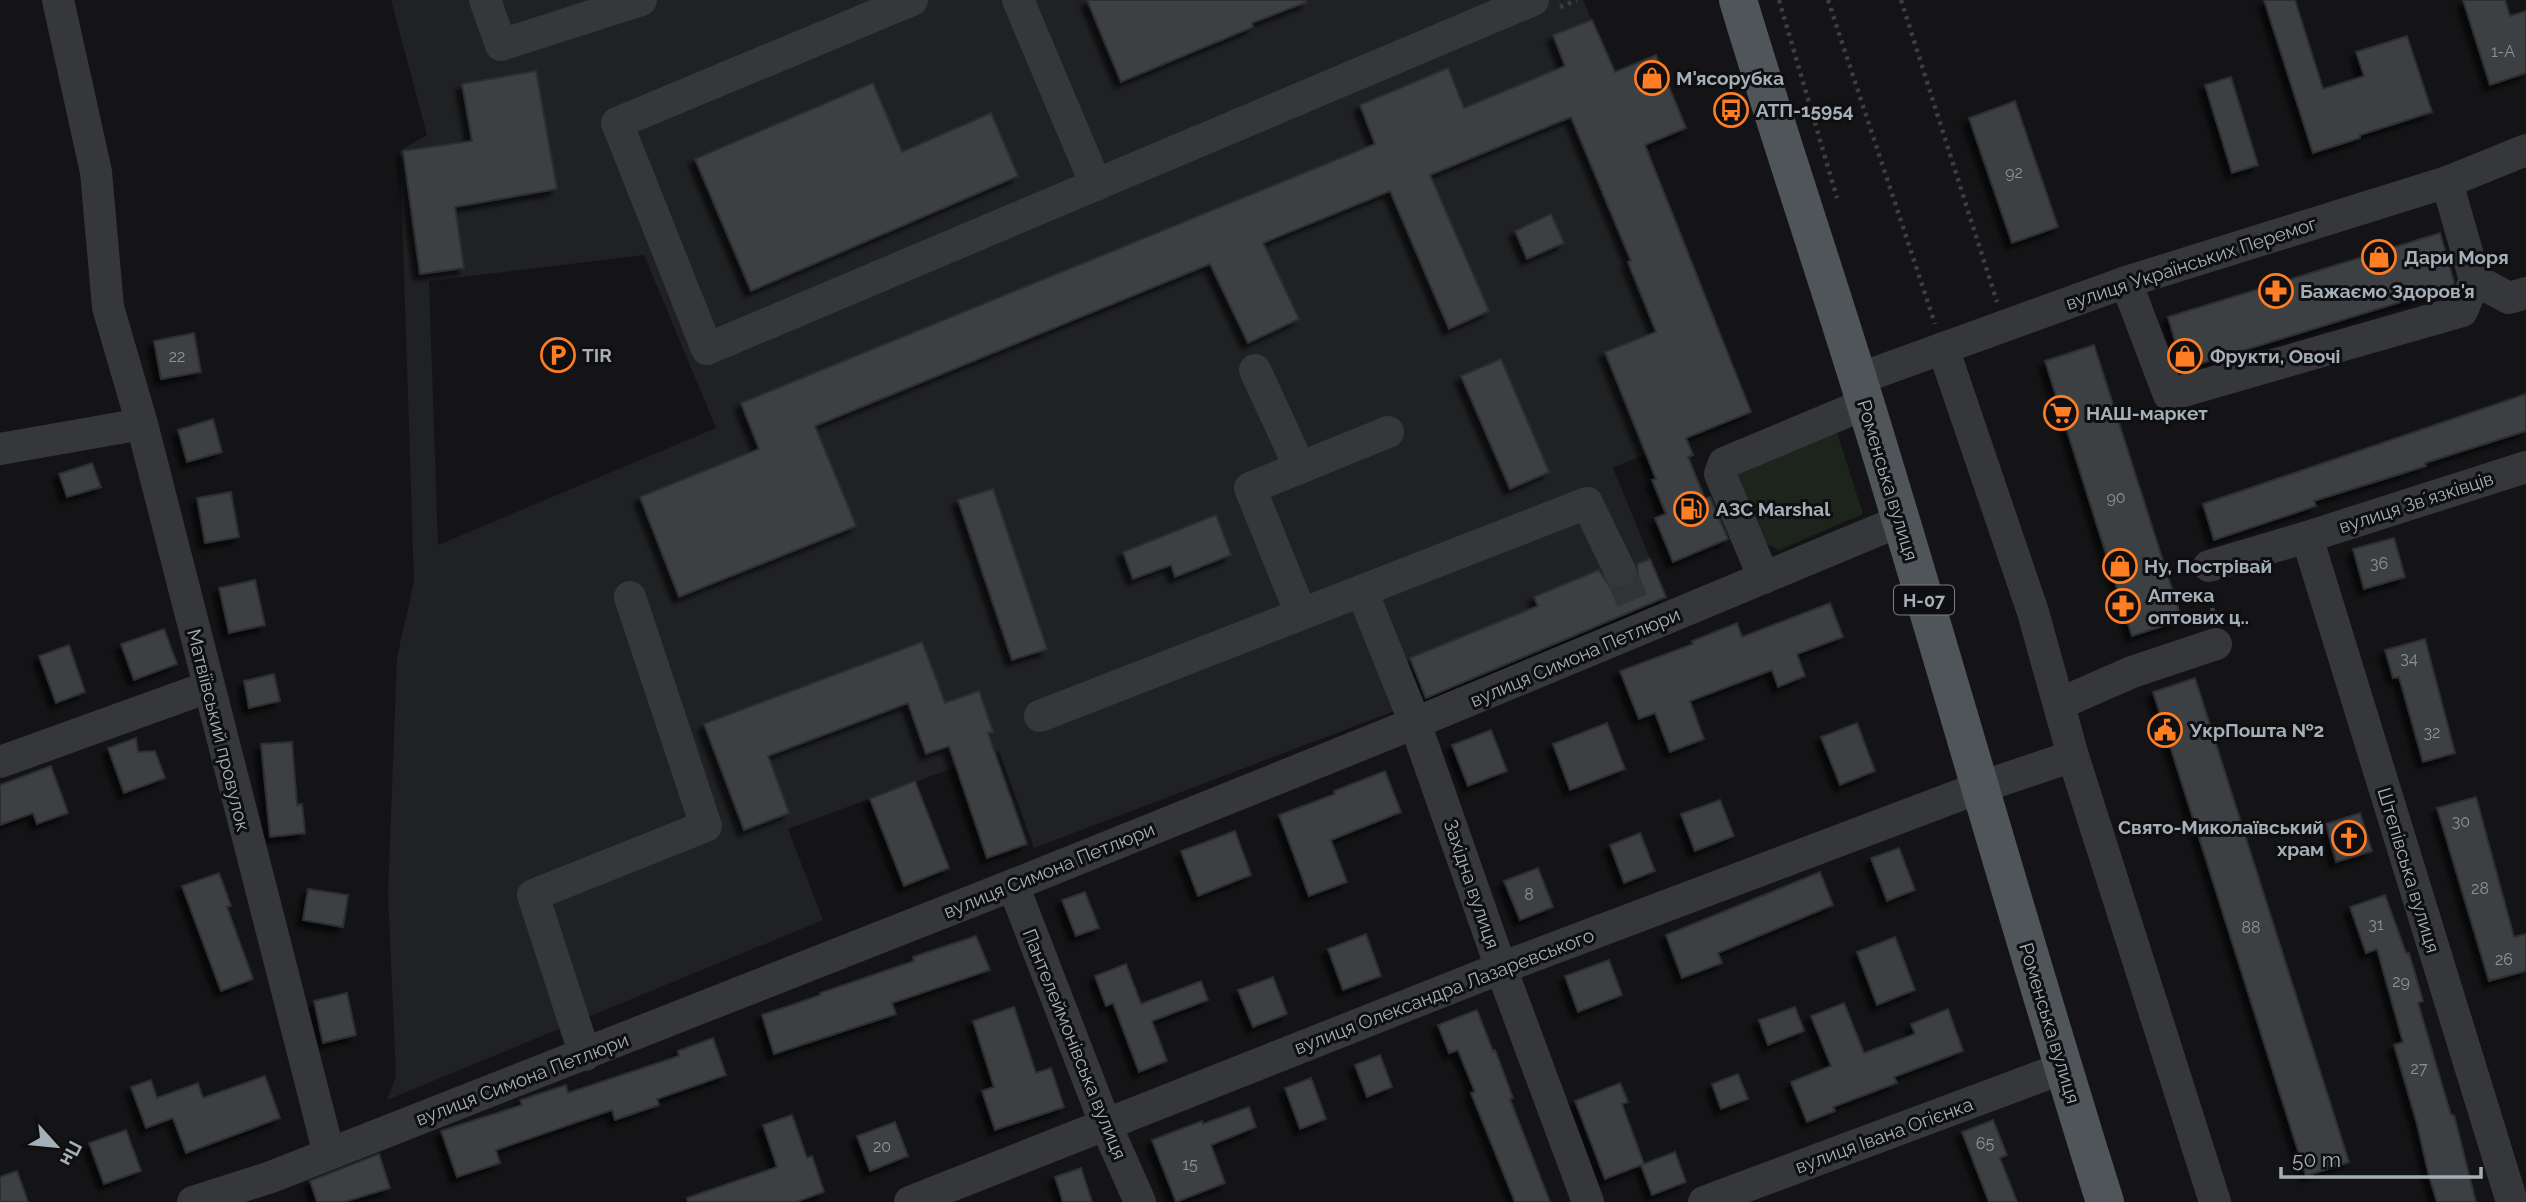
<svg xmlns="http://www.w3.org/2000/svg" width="2526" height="1202" viewBox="0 0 2526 1202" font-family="Raleway,sans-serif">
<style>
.built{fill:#202123;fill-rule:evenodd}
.green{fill:#1c241c}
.building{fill:#3e4043;stroke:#2e2f32;stroke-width:2;filter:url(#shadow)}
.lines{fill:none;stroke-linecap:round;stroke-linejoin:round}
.minor-tunnel{stroke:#313336;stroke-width:32;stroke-dasharray:32 16;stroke-linecap:butt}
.path{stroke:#3a3f42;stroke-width:4.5;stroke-dasharray:3.5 5;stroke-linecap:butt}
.minor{stroke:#35373b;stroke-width:32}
.major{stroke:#50555a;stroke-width:38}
.labels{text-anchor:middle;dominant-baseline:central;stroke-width:6;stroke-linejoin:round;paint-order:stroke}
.number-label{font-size:16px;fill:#8a939a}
.shield{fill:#0f0f11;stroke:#777f85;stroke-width:2}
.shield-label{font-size:18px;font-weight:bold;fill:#a4afb7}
.poi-label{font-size:19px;font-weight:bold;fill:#a4afb7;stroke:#0f0f11;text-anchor:start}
.street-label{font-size:19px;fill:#a4afb7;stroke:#0f0f11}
</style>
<defs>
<filter id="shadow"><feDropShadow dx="-6" dy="6" stdDeviation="2" flood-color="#0009"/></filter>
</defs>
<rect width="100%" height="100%" fill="#141416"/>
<path class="built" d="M391 0H1583L1670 204 1751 412 1686 438 1693 455 1652 471 1645 454 1613 468 1666 597 1426 699 1034 848 999 751 788 829 823 920 387 1100 396 1076 388 894 397 657 414 582 400 151 427 135ZM644 255 716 428 438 545 429 281Z"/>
<path class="green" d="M1836 429 1863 514 1779 550 1759 540 1735 473Z"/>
<g class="building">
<path d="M1087 0H1306L1307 2 1252 23 1253 27 1121 82Z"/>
<path d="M2264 0H2295L2323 89 2364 76 2356 52 2407 36 2432 112 2360 135V138L2313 153Z"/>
<path d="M2463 0H2505L2510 16 2526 11V73L2490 85Z"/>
<path d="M1592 20 1615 72 1656 55 1686 128 1645 145 1751 412 1686 438 1693 455 1688 457 1705 499 1710 497 1728 539 1673 562 1655 518 1666 514 1652 480 1656 479 1605 352 1656 332 1628 262 1631 261 1571 117 1430 175 1489 311 1449 329 1390 191 1263 243 1299 319 1248 343 1210 264 815 426 856 526 679 597 640 497 759 449 741 403 1375 144 1360 105 1448 68 1464 108 1565 66 1553 35Z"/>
<path d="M536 71 557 189 455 207 464 268 420 274 403 151 472 141 462 84Z"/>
<path d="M2231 77 2258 165 2232 173 2205 85Z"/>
<path d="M873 83 902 152 991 113 1018 176 751 291 695 159Z"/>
<path d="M2015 101 2058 227 2012 243 1969 118Z"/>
<path d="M1551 214 1564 243 1527 259 1515 231Z"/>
<path d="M2440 233 2454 282 2453 286 2183 369 2168 317Z"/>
<path d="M194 333 201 372 161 379 154 341Z"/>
<path d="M2094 345 2182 620 2132 636 2045 361Z"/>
<path d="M1501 359 1549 472 1510 489 1461 376Z"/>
<path d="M2526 394V431L2425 463 2426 466 2314 501 2316 506 2214 540 2203 504Z"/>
<path d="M213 419 222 452 187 462 178 430Z"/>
<path d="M92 463 101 487 67 497 59 474Z"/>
<path d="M993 489 1047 649 1012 660 958 500Z"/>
<path d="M231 492 239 537 205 543 197 498Z"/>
<path d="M1216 515 1231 555 1175 577 1171 565 1133 579 1123 552Z"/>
<path d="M2394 538 2405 577 2364 589 2353 549Z"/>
<path d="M1650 559 1666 597 1426 698 1410 658 1538 606 1534 597 1599 570 1610 587 1619 589 1627 588 1636 581 1638 573 1637 564Z"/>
<path d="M255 580 265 625 229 633 219 588Z"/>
<path d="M1830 603 1843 637 1797 654 1805 676 1778 687 1772 670 1690 701 1704 739 1670 752 1655 713 1639 719 1620 671 1693 644 1692 641 1737 623 1742 637Z"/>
<path d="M164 629 177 664 134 680 121 644Z"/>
<path d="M2425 639 2455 753 2423 762 2399 677 2393 678 2385 650Z"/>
<path d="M922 642 945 703 979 691 993 732 988 733 1027 844 987 858 949 746 926 754 908 703 768 756 789 813 744 830 704 724Z"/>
<path d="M69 645 85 692 56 703 39 656Z"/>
<path d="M274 674 280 701 249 708 244 681Z"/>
<path d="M2195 678 2349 1162 2306 1176 2153 692Z"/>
<path d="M1607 723 1625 769 1570 790 1553 744Z"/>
<path d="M1857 723 1875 771 1840 785 1821 737Z"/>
<path d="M1491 730 1507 771 1468 786 1452 745Z"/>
<path d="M136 738 138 752 155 751 165 778 124 793 108 748Z"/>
<path d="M292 742 297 805 302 804 305 833 270 837 261 744Z"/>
<path d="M51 766 68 813 37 824 33 813 0 825V785Z"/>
<path d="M1385 771 1401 812 1331 840 1347 882 1309 896 1279 815 1335 794 1334 791Z"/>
<path d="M915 781 949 868 904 886 870 799Z"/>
<path d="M2476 797 2514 937 2526 934V971L2489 981 2437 808Z"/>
<path d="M1720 800 1734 836 1695 851 1681 814Z"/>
<path d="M2360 813 2372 851 2336 862 2326 824Z"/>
<path d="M1235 831 1251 875 1198 896 1181 851Z"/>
<path d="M1640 833 1655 871 1624 883 1610 845Z"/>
<path d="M1899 848 1915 890 1887 901 1871 858Z"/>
<path d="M1538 868 1553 907 1520 920 1504 881Z"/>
<path d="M1820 872 1833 905 1718 953 1722 963 1682 978 1666 935Z"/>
<path d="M219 873 231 906 227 907 253 979 221 991 182 886Z"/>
<path d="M308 889 348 895 343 927 303 920Z"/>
<path d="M1085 892 1099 928 1076 936 1062 900Z"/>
<path d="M2385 895 2406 953H2409L2423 1001 2418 1003 2451 1115H2454L2476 1202H2437L2429 1176 2417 1124 2394 1045 2403 1042 2377 949 2366 953 2350 907Z"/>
<path d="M1366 934 1381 976 1343 990 1328 949Z"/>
<path d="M976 936 990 970 892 1003 896 1014 774 1054 762 1015 821 995 820 993 914 961 913 957Z"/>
<path d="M1895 937 1915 990 1877 1005 1857 952Z"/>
<path d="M1609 960 1622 995 1578 1012 1565 976Z"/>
<path d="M1126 964 1141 1004 1201 981 1208 1000 1152 1021 1167 1061 1139 1072 1113 1003 1106 1006 1095 976Z"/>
<path d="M1273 977 1287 1014 1253 1027 1238 990Z"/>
<path d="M347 993 356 1035 323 1043 314 1001Z"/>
<path d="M1844 1003 1864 1053 1915 1034 1911 1024 1948 1009 1963 1051 1894 1077 1897 1083 1833 1107 1835 1111 1807 1122 1791 1082 1831 1066 1811 1016Z"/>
<path d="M1014 1007 1036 1073 1051 1068 1064 1107 995 1130 982 1091 994 1087 973 1021Z"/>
<path d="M1795 1007 1804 1031 1768 1045 1759 1020Z"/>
<path d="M1477 1010 1493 1051 1495 1050 1513 1098 1510 1099 1550 1202H1515L1471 1093 1475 1092 1458 1050 1449 1053 1438 1025Z"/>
<path d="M713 1038 726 1075 657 1099 659 1105 615 1120 612 1110 496 1150 500 1163 457 1177 441 1131 522 1105 520 1100 566 1085 568 1093 679 1056 678 1051Z"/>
<path d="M1380 1055 1392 1087 1367 1097 1355 1065Z"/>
<path d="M1738 1074 1748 1099 1721 1109 1712 1084Z"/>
<path d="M265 1076 280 1118 186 1153 173 1118 146 1128 131 1087 151 1080 157 1098 198 1083 203 1098Z"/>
<path d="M1311 1078 1326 1119 1300 1129 1285 1088Z"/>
<path d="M1620 1083 1628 1102 1622 1104 1644 1164 1675 1152 1686 1182 1652 1195 1641 1165 1605 1179 1575 1101Z"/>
<path d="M1249 1107 1256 1127 1211 1145 1225 1183 1176 1202 1152 1140 1202 1121 1203 1124Z"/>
<path d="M792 1115 807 1158 812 1156 824 1192 796 1202H688L687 1198 777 1167 763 1125Z"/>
<path d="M1993 1120 2007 1155 2000 1158 2017 1202H1989L1962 1132Z"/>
<path d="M895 1122 908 1156 870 1171 857 1136Z"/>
<path d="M126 1130 141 1171 104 1184 89 1143Z"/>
<path d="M379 1154 390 1188 344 1202H317L310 1181Z"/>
<path d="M1081 1168 1092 1202H1063L1055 1177Z"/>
<path d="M17 1171 28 1202H0V1177Z"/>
</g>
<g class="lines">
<path class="minor-tunnel" d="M1620 571 1636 610"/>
<g class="path">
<path d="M1779 0 1837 198"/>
<path d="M1828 0 1935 324"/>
<path d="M1901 0 1997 302"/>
<path d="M1560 7 1577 0"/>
<path d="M2211 591 2213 617"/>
</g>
<g class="minor">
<path d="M58 0 96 172 108 307 142 424 329 1154"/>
<path d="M485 0 501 45 641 0"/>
<path d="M912 0 617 123 707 349 1533 0"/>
<path d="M1018 0 1096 185"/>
<path d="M2475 280 2509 298 2526 293"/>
<path d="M2126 282 2169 395 2462 311 2475 280 2447 182"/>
<path d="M1943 348 2033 612 2073 756 2215 1202"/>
<path d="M1255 370 1300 468"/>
<path d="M1858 379 2126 282 2447 182 2526 150"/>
<path d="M0 449 142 424"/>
<path d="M2307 537 2512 1202"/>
<path d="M2209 566 2307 537 2526 467"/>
<path d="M1764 578 1720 474 1724 463 1865 404"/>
<path d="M1362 591 1415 723 1501 968 1588 1202"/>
<path d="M1301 614 1250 488 1388 432"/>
<path d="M2059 704 2132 672 2216 644"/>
<path d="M1040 716 1587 503 1620 571"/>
<path d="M0 762 208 687"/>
<path d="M1013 885 1105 1123 1140 1202"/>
<path d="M585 1055 533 895 706 826 630 597"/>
<path d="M193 1202 271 1177 1013 885 1415 723 1900 521"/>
<path d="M910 1202 1501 968 1981 787 2073 756"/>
<path d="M1704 1202 2063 1068"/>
</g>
<path class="major" d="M1738 0C1776 127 1819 253 1858 379 1943 653 2019 929 2105 1202"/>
</g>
<defs>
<g id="shop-ring" transform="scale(1.75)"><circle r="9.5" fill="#0f0f11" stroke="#ff7d23" stroke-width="1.5"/><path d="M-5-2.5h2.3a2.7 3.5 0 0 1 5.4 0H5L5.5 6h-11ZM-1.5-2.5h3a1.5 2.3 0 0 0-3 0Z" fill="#ff7d23"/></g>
<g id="bus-ring" transform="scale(1.75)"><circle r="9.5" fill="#0f0f11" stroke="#ff7d23" stroke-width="1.5"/><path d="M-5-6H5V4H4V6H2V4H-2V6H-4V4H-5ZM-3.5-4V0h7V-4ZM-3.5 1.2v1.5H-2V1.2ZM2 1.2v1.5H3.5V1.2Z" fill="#ff7d23"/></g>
<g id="pharmacy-ring" transform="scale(1.75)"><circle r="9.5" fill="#0f0f11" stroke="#ff7d23" stroke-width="1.5"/><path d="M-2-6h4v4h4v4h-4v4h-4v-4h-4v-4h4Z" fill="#ff7d23"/></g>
<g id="parking-ring" transform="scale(1.75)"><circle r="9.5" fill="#0f0f11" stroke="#ff7d23" stroke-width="1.5"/><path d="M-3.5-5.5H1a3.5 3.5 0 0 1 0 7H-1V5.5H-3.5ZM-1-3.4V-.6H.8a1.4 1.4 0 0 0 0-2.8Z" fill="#ff7d23"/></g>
<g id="supermarket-ring" transform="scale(1.75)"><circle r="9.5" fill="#0f0f11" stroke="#ff7d23" stroke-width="1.5"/><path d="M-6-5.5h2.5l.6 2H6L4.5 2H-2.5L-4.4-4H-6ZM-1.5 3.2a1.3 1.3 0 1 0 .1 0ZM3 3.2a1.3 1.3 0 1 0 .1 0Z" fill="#ff7d23"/></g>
<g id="fuel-ring" transform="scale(1.75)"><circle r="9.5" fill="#0f0f11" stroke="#ff7d23" stroke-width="1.5"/><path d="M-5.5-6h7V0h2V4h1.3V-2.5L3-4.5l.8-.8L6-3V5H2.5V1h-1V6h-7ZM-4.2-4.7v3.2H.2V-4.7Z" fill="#ff7d23"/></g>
<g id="civic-ring" transform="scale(1.75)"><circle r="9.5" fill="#0f0f11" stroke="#ff7d23" stroke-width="1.5"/><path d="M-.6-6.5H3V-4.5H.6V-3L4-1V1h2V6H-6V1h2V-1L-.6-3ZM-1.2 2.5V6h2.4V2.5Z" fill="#ff7d23"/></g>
<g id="church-ring" transform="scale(1.75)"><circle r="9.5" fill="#0f0f11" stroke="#ff7d23" stroke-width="1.5"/><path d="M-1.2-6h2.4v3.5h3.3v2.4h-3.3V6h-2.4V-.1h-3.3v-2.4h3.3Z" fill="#ff7d23"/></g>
</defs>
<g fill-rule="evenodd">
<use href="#shop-ring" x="1652" y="78"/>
<use href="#bus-ring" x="1731" y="110"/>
<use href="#shop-ring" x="2379" y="257"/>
<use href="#pharmacy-ring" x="2276" y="291"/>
<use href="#parking-ring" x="558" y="355"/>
<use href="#shop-ring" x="2185" y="356"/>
<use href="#supermarket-ring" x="2061" y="413"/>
<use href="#fuel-ring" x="1691" y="509"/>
<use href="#shop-ring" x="2120" y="566"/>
<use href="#pharmacy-ring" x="2123" y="606"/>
<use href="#civic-ring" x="2165" y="730"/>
<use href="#church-ring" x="2349" y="838"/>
</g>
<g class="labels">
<g class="number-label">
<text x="2503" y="51">1-А</text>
<text x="2014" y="172">92</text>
<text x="177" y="356">22</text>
<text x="2116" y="497">90</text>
<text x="2379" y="563">36</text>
<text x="2409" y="658">34</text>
<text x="2432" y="732">32</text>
<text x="2461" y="821">30</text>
<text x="2480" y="888">28</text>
<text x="1529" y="894">8</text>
<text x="2376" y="924">31</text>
<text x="2251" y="927">88</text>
<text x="2504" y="959">26</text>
<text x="2401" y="981">29</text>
<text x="2419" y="1068">27</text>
<text x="1985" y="1143">65</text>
<text x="882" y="1146">20</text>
<text x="1190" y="1164">15</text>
</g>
<rect class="shield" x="1894" y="585.5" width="60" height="29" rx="5"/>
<g class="shield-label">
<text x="1924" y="600">Н-07</text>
</g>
<g class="poi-label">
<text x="1676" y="78">М'ясорубка</text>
<text x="1756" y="110">АТП-15954</text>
<text x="2404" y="257">Дари Моря</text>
<text x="2300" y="291">Бажаємо Здоров'я</text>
<text x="582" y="355">TIR</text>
<text x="2210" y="356">Фрукти, Овочі</text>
<text x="2086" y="413">НАШ-маркет</text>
<text x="1716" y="509">АЗС Marshal</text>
<text x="2144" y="566">Ну, Пострівай</text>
<text x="2148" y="595">Аптека<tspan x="2148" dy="22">оптових ц..</tspan></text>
<text x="2190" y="730">УкрПошта №2</text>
<text x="2324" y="827" text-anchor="end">Свято-Миколаївський<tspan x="2324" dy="22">храм</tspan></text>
</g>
<g class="street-label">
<text transform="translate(2191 263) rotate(-18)">вулиця Українських Перемог</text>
<text transform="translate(1888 480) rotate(73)">Роменська вулиця</text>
<text transform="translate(2416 502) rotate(-18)">вулиця Звʼязківців</text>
<text transform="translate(1575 657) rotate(-23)">вулиця Симона Петлюри</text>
<text transform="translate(219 730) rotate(76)">Матвіївський провулок</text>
<text transform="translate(1049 870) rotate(-22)">вулиця Симона Петлюри</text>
<text transform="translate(2409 870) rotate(73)">Штепівська вулиця</text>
<text transform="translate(1472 884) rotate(71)">Західна вулиця</text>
<text transform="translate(1444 991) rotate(-21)">вулиця Олександра Лазаревського</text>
<text transform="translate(2050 1023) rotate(73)">Роменська вулиця</text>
<text transform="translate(1075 1044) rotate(68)">Пантелеймонівська вулиця</text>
<text transform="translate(522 1079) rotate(-21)">вулиця Симона Петлюри</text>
<text transform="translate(1884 1135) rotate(-20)">вулиця Івана Огієнка</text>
</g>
</g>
<g transform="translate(56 1146) rotate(117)" stroke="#0f0f11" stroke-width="5" paint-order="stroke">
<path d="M0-5L12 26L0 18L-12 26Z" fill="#a4afb7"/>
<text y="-10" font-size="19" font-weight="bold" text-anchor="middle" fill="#a4afb7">Пн</text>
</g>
<path d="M2281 1167v10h200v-10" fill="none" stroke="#a4afb7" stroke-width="3.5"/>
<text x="2292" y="1167" font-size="21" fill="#a4afb7" stroke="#0f0f11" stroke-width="5" paint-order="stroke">50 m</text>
</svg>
